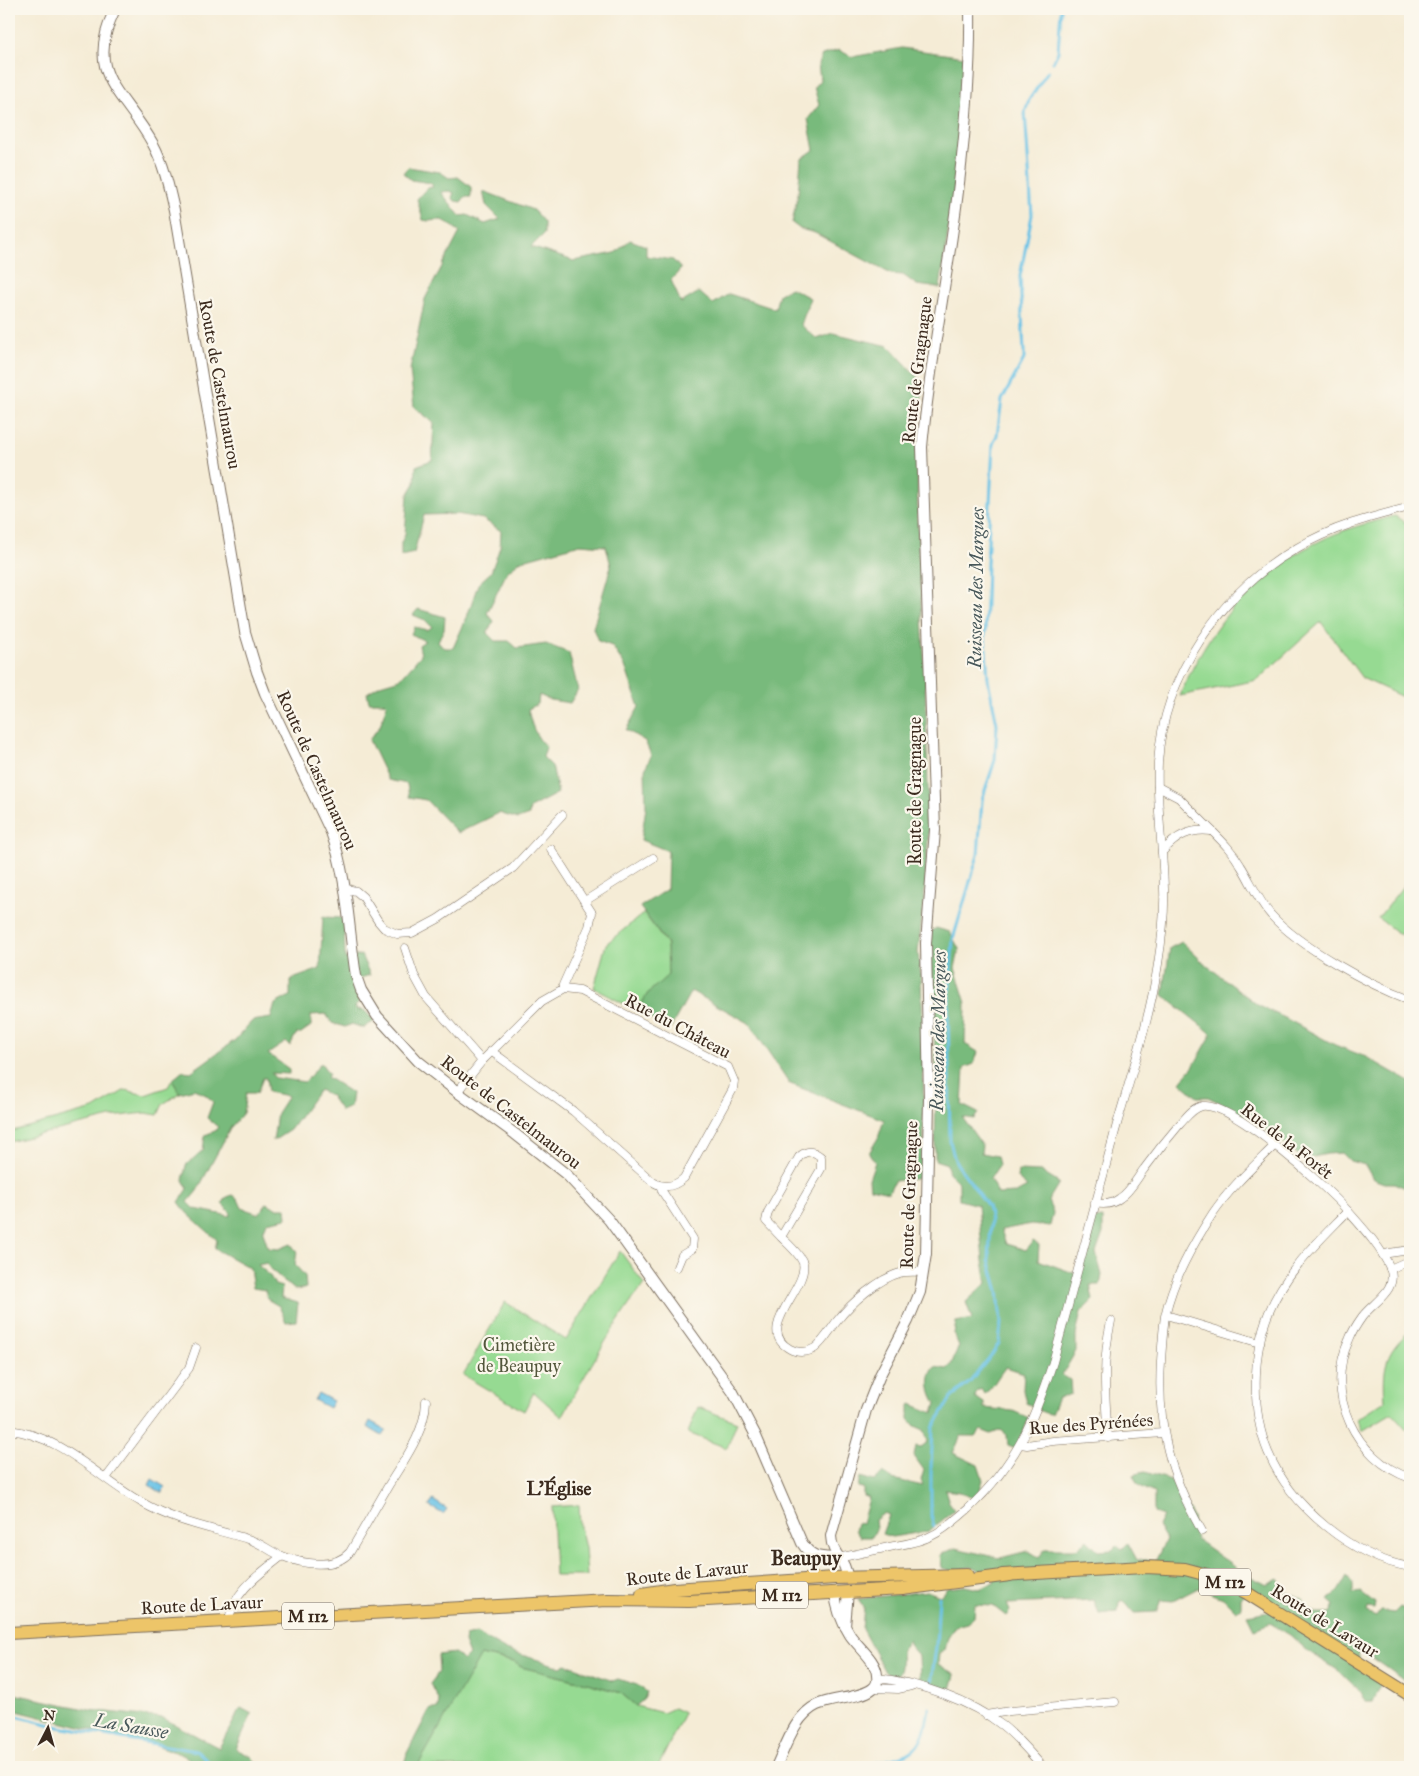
<svg xmlns="http://www.w3.org/2000/svg" width="1419" height="1776" viewBox="0 0 1419 1776" font-family="'IM FELL Great Primer',serif">
<style>
.green{fill:#96da92;stroke:#688258}
.forest{fill:#78ba7c;stroke:#5a724d}
.water{fill:#68c2e6;stroke:#527682}
.lines{fill:none;stroke-linecap:round;stroke-linejoin:round}
.stream{stroke:#68c2e6;stroke-width:3}
.minor-casing{stroke:#7c6e5e;stroke-width:9}
.tertiary-casing{stroke:#7c6e5e;stroke-width:12}
.primary-casing{stroke:#7c6e5e;stroke-width:14}
.minor{stroke:#fff;stroke-width:8}
.tertiary{stroke:#fff;stroke-width:10}
.primary{stroke:#edc569;stroke-width:12}
.labels{text-anchor:middle;dominant-baseline:central;stroke-width:4.5;stroke-linejoin:round;paint-order:stroke}
.shield{fill:#fbf7ec;stroke:#75685c;stroke-width:1}
.shield-label{font-size:16px;font-weight:bold;fill:#3b2a1e}
.street-label{font-size:18px;fill:#3b2a1e;stroke:#fbf7ec}
.park-label{font-size:18px;fill:#52563b;stroke:#fbf7ec}
.water-label{font-size:19px;font-style:italic;fill:#48585a;stroke:#fbf7ec}
.neighbourhood-label{font-size:19px;font-weight:bold;fill:#3b2a1e;stroke:#fbf7ec}
.quarter-label{font-size:20px;font-weight:bold;fill:#3b2a1e;stroke:#fbf7ec}
</style>
<rect width="100%" height="100%" fill="#fbf7ec"/>
<filter id="ink" filterUnits="userSpaceOnUse"><feTurbulence type="fractalNoise" baseFrequency=".02" numOctaves="2"/><feDisplacementMap in="SourceGraphic" scale="10" xChannelSelector="R" yChannelSelector="G"/><feConvolveMatrix kernelMatrix="1 2 1 2 8 2 1 2 1" color-interpolation-filters="sRGB"/></filter>
<filter id="wash" filterUnits="userSpaceOnUse"><feTurbulence type="fractalNoise" baseFrequency=".0096" numOctaves="4" result="noise"/><feDisplacementMap in="SourceGraphic" scale="20" xChannelSelector="R" yChannelSelector="G"/><feGaussianBlur stdDeviation="1.12" result="paint"/><feColorMatrix in="noise" values="0 0 0 0 0 0 0 0 0 0 0 0 0 0 0 0 0 1.4 0 .05"/><feComposite in="paint" operator="in"/></filter>
<g filter="url(#wash)">
<rect width="100%" height="100%" fill="#f5ecd6"/>
<g class="green">
<path d="M1395 516 1410 526V698L1409 700 1362 678 1321 622 1257 680 1180 696C1208 626 1256 570 1326 538 1348 528 1371 522 1395 516Z"/>
<path d="M1410 877V921L1400 935 1378 918Z"/>
<path d="M644 913 667 945 668 976 648 993 637 1011 594 988 606 944Z"/>
<path d="M172 1080 180 1093 163 1104 158 1115 145 1113 111 1117 9 1142V1132L94 1109 125 1090 145 1095 168 1087Z"/>
<path d="M620 1251 644 1284C613 1326 587 1371 562 1417L534 1392 524 1411 463 1375 505 1302 566 1340Z"/>
<path d="M1410 1331V1433L1392 1413 1362 1431 1357 1419 1385 1401C1383 1368 1384 1353 1410 1331Z"/>
<path d="M698 1407 737 1422 727 1448 688 1433Z"/>
<path d="M579 1505 580 1527 585 1548 587 1576H555L552 1507Z"/>
<path d="M480 1655 514 1662 521 1667 591 1684 621 1693 636 1706 663 1713 674 1708 684 1713 658 1767H417Z"/>
</g>
<g class="forest">
<path d="M902 48 965 57 958 162 940 288 917 285 903 275 891 274 815 233 800 229 792 223 798 194 801 159 814 150 808 119 819 105 814 87 820 80 818 64 822 55 839 50 852 57Z"/>
<path d="M408 167 440 172 449 178 458 177 471 187V197H465L461 202 455 201 452 197 454 193 450 191 441 192 460 216 467 215 485 224 500 219 486 205 483 191 533 210 544 222V234L531 247 574 261 615 253 630 240 646 246V256L673 260 681 269 671 280 681 303 699 292 713 304 729 294 775 309 779 294 791 288 810 298 801 325 817 339 833 333 889 346 924 384 919 415 917 446 918 541 925 673 929 824 925 889 918 952 921 979 923 1029 924 1178 894 1181 889 1192 870 1188 869 1179 875 1162 869 1153 878 1138 884 1120 788 1083V1081L749 1023 691 991 670 1029 637 1011 648 993 668 975 667 944 640 907 667 889 668 851 641 840 646 807 645 770 651 755 645 741 626 730 639 707 625 666 612 646 598 641 593 628 611 566 606 546 580 544 520 561 507 572 487 613 494 621 487 633 495 641H509L517 648 546 644 569 653 578 690 570 703 550 700 539 695 538 704 528 709C531 724 535 736 546 747L543 757 552 766 558 793 530 808 529 815 518 819 499 813 458 833 426 800 409 797 407 784 388 780 369 740 380 726 387 704 382 702H369L367 693 380 685 400 679 421 655 419 645 425 641 411 634 414 627 427 630 432 627 425 620 413 615 418 609 445 617 444 629 438 641 444 648H453L467 617 478 584 491 572 500 547 501 531 483 519 457 514 424 515 414 553 401 556V543L405 534 408 495 415 483 416 466 432 460 434 423 414 407 410 370 425 299 460 232C455 229 446 219 439 220 432 220 431 222 423 220L417 199 427 188 433 187 431 183 411 180 403 173Z"/>
<path d="M323 917 344 918 345 959 361 955 370 975 354 980 362 1001 355 1006 356 1009 364 1010 375 1021 363 1028 352 1024 345 1027 332 1023 326 1014 311 1015V1026L301 1033 296 1034 290 1046 286 1042 268 1054 289 1069V1074L271 1073 275 1078 305 1082 321 1063 329 1074 327 1077 352 1093 350 1107 341 1111 330 1095 319 1090 290 1130 273 1141 277 1113 288 1096 268 1092 266 1078H263L257 1093H246L243 1113 231 1127 197 1191 188 1202 195 1209 230 1216 231 1213 222 1204 227 1197 233 1195 238 1199 242 1208 259 1214 266 1203 277 1208H286L287 1218 267 1222 263 1232 268 1248 279 1249 291 1244 297 1252 295 1265 305 1276 306 1288 295 1290 270 1269 267 1263 258 1265 270 1276 275 1285 282 1287 281 1298 298 1303 296 1321 286 1322 279 1306 267 1299 265 1290 253 1288 250 1268 215 1249 217 1240 187 1213 179 1202 188 1189 183 1180 186 1165 203 1150 205 1135 215 1131 218 1127 207 1118 213 1102 206 1095 194 1089 180 1093 172 1080 183 1071 191 1072 235 1040 252 1021 271 1018 275 1004 290 996V980L320 969Z"/>
<path d="M936 928 950 932 959 949 955 968 966 1003 965 1044 978 1052 974 1064 964 1068 962 1105 978 1113 974 1119 962 1117 982 1145 981 1153 997 1156 999 1165 990 1179 998 1194 1016 1193 1027 1187 1017 1178 1018 1171 1041 1172 1059 1183 1048 1201 1053 1213 1050 1226 1031 1224 1001 1230 1006 1244 1026 1250 1033 1241 1039 1245 1038 1260 1079 1275 1094 1219 1103 1218V1233L1096 1253 1102 1275 1100 1285H1090L1093 1300 1081 1312 1076 1335V1351L1062 1375 1070 1380 1071 1394 1058 1398 1051 1414C1040 1413 1036 1407 1026 1403L1023 1390 1024 1373 1006 1367C998 1375 992 1390 984 1394L981 1389 977 1391 975 1397 984 1403V1408L1013 1411 1029 1418 1016 1449 1008 1446 1007 1435 1001 1430 991 1434 981 1430 975 1436H961L953 1453 978 1465 983 1480 977 1499 960 1492 945 1490 949 1502 955 1510 929 1531 892 1537 882 1534 889 1515 884 1513 875 1520 876 1529 872 1537H860L855 1530 857 1523 862 1524 869 1498 863 1496V1488L858 1487 860 1477 874 1481 883 1473 892 1479 923 1486 921 1480 924 1470 914 1456 916 1446 921 1447 928 1442 924 1430 915 1426 909 1419V1408L911 1404 933 1413 936 1403C929 1391 926 1378 935 1367L947 1369 951 1365 959 1346 954 1334 956 1322 972 1319 966 1302 987 1283 983 1261 978 1205 959 1200V1183L949 1173 947 1164 935 1160 936 1065 934 1032 930 1022 932 994 925 950 929 933Z"/>
<path d="M1182 942 1205 964 1259 1006 1285 1018 1335 1045 1366 1057 1410 1082V1190L1394 1183H1384L1373 1179 1365 1165 1350 1161 1342 1153 1327 1154 1309 1158 1300 1156 1285 1144 1245 1115 1208 1097H1197L1180 1082 1193 1067 1212 1034 1163 995 1170 948Z"/>
<path d="M1145 1472 1171 1480 1193 1517 1196 1539 1242 1572 1267 1585 1278 1579 1281 1584V1590L1303 1599 1302 1605 1316 1613H1331L1335 1605 1329 1600 1339 1590 1347 1576 1353 1584V1594L1361 1592 1375 1603 1374 1609 1368 1608 1367 1613 1376 1617 1380 1611 1394 1613 1400 1607 1407 1610 1405 1622 1410 1623V1684L1363 1651 1358 1654 1361 1663 1382 1680 1373 1702H1366L1361 1692 1339 1671 1308 1651 1290 1635 1270 1623 1254 1629 1247 1615 1271 1611 1270 1600 1248 1592 1241 1598V1608L1236 1611 1223 1598 1198 1588 1173 1601 1161 1600 1156 1612 1134 1613 1123 1600 1119 1602 1118 1612 1099 1614 1094 1600 1007 1604 1010 1611 1006 1616 993 1606 975 1605 974 1617 967 1623 955 1626 948 1637 945 1650 939 1654 938 1664 955 1675 951 1689H940L920 1679 919 1656 910 1646 908 1640 901 1651C902 1663 902 1685 885 1672L862 1629 864 1607 858 1599 927 1591 940 1596 947 1588 965 1586 979 1589 994 1583 995 1570 982 1572 970 1567 953 1571 942 1568 940 1555 955 1548 1000 1558 1028 1551 1039 1557 1045 1549H1077L1087 1540 1098 1551 1112 1550 1117 1545 1122 1549 1128 1543 1137 1560H1156L1166 1539 1158 1526 1163 1516 1154 1513V1493L1138 1485 1133 1475Z"/>
<path d="M476 1633 506 1650 561 1667 566 1664 613 1681 618 1679 637 1685 647 1692 644 1699 636 1706 621 1693 591 1684 521 1667 514 1662 481 1655 417 1767H402L404 1766 407 1753 430 1709H438L439 1699 430 1684 439 1672 438 1655 455 1653 463 1661 469 1655 464 1642 465 1636Z"/>
<path d="M9 1693 90 1710 163 1718 219 1748 241 1708 252 1714 236 1749 252 1757 259 1767H202L185 1756 154 1744 104 1734 100 1732 9 1709Z"/>
</g>
<g class="water">
<path d="M318 1393 333 1401 329 1408 314 1400Z"/>
<path d="M370 1421 386 1430 382 1436 367 1427Z"/>
<path d="M152 1479 165 1487 162 1493 149 1485Z"/>
<path d="M433 1500 447 1509 443 1514 429 1506Z"/>
</g>
<g class="lines">
<g class="stream">
<path d="M1053 62 1058 52 1061 9"/>
<path d="M934 1526 931 1516V1467L933 1428 951 1398 970 1382 993 1353 999 1343 1000 1334 1001 1322 998 1291 989 1260 991 1221 988 1206 957 1164 954 1157 950 1141 948 1011 953 939 978 855 982 800 995 760 997 724 988 680 985 635 987 563 993 444 997 435 1002 400 1024 359V352L1020 276 1032 215 1025 112 1029 100 1048 71"/>
<path d="M931 1683 936 1647 939 1597"/>
<path d="M9 1714 59 1727 196 1751 215 1767"/>
<path d="M859 1767C870 1764 900 1758 909 1753 924 1745 927 1722 929 1707"/>
</g>
</g>
</g>
<g filter="url(#ink)">
<g class="lines">
<g class="minor-casing">
<g id="minor">
<path d="M1158 787 1179 798 1212 831C1190 828 1176 836 1162 852"/>
<path d="M1212 831C1223 842 1233 852 1241 866 1251 882 1258 900 1271 915 1300 947 1369 985 1410 1000"/>
<path d="M551 849 592 913 589 927 563 985V989"/>
<path d="M346 889 356 891 363 897 378 921 384 928 397 934 412 933 438 919 513 868 562 815"/>
<path d="M585 901 653 858"/>
<path d="M405 948 414 975 426 997 482 1061"/>
<path d="M457 1092 482 1061 542 1001 563 989 580 991 728 1067 734 1081 733 1089 684 1178C674 1187 664 1189 653 1182L573 1111 491 1051"/>
<path d="M661 1187 662 1191 693 1239 692 1249 682 1255 677 1267"/>
<path d="M1095 1203C1104 1205 1113 1204 1120 1198 1130 1192 1137 1178 1144 1169 1155 1154 1167 1139 1179 1125 1186 1118 1192 1108 1202 1106 1233 1102 1326 1187 1347 1210 1362 1227 1381 1247 1390 1268 1399 1290 1373 1302 1362 1317 1357 1324 1352 1332 1349 1340 1324 1394 1355 1459 1410 1478"/>
<path d="M1348 1211C1318 1242 1286 1271 1269 1312 1252 1353 1251 1411 1268 1452 1291 1507 1352 1557 1410 1567"/>
<path d="M781 1237 766 1221 768 1212 799 1157C806 1150 813 1150 821 1157V1169L781 1237C788 1244 800 1254 803 1263 809 1288 753 1329 790 1349 797 1353 807 1353 815 1348 824 1341 830 1330 837 1321 851 1303 878 1279 900 1273 908 1271 915 1272 923 1272"/>
<path d="M1383 1255 1389 1253 1410 1250"/>
<path d="M1390 1269 1410 1260"/>
<path d="M1166 1315 1260 1343"/>
<path d="M9 1430C61 1435 98 1478 141 1502 175 1522 211 1528 248 1539 262 1543 270 1552 282 1556 302 1564 335 1570 350 1552 362 1531 375 1509 387 1488 403 1461 425 1434 426 1401"/>
<path d="M1108 1438C1105 1397 1102 1361 1111 1321"/>
<path d="M1021 1444 1027 1445 1053 1441 1163 1433"/>
<path d="M106 1478 189 1368 196 1348"/>
<path d="M1202 1531C1169 1474 1157 1427 1161 1361 1162 1346 1163 1330 1165 1316 1173 1279 1193 1244 1213 1213 1230 1188 1253 1167 1274 1146"/>
<path d="M838 1558C857 1554 876 1550 894 1546 906 1544 920 1542 931 1536 945 1530 956 1519 968 1509 1016 1464 1033 1423 1053 1362 1074 1283 1095 1204 1117 1124 1132 1072 1150 1018 1158 964 1162 939 1165 914 1164 889 1163 847 1156 805 1158 763 1163 675 1222 591 1297 548 1332 527 1371 517 1410 507"/>
<path d="M229 1621C232 1592 261 1573 282 1556"/>
<path d="M877 1678C918 1682 971 1701 1003 1726 1018 1738 1030 1753 1043 1767"/>
<path d="M873 1688 898 1689 911 1686"/>
<path d="M986 1715 1010 1711 1115 1702"/>
</g>
</g>
<g class="tertiary-casing">
<g id="tertiary">
<path d="M115 9C83 76 124 91 153 144 164 164 169 188 174 210L245 632 257 672 265 693 331 832C348 879 348 927 356 976L361 990 377 1016 418 1061 460 1094 515 1134 567 1175 609 1220 733 1392 755 1434 802 1543C812 1559 821 1557 838 1558"/>
<path d="M847 1578C846 1558 832 1557 831 1536L866 1410 880 1375 908 1321 920 1292 926 1254 929 1099 926 943 935 830 922 447C930 358 949 271 959 183 966 125 971 67 970 9"/>
<path d="M845 1626 848 1592"/>
<path d="M776 1767C786 1746 795 1715 817 1705 832 1698 861 1698 872 1689 877 1686 878 1681 877 1675 876 1660 858 1647 850 1635 841 1621 836 1608 835 1592"/>
</g>
</g>
<g class="primary-casing">
<g id="primary">
<path d="M1002 1575 1144 1567 1167 1568 1185 1569 1200 1573 1220 1579 1247 1593 1410 1695"/>
<path d="M642 1594 674 1589 834 1578 967 1575"/>
<path d="M9 1633 608 1600 689 1601 902 1589 1010 1575"/>
</g>
</g>
<use href="#minor" class="minor"/>
<use href="#tertiary" class="tertiary"/>
<use href="#primary" class="primary"/>
</g>
</g>
<g class="labels">
<g class="shield">
<rect x="1199" y="1568.5" width="52" height="27" rx="4"/>
<rect x="756" y="1581.5" width="52" height="27" rx="4"/>
<rect x="282" y="1602.5" width="52" height="27" rx="4"/>
</g>
<g class="shield-label">
<text x="1225" y="1582">M 112</text>
<text x="782" y="1595">M 112</text>
<text x="308" y="1616">M 112</text>
</g>
<g class="street-label">
<text transform="translate(917 370) rotate(-83)">Route de Gragnague</text>
<text transform="translate(220 384) rotate(80)">Route de Castelmaurou</text>
<text transform="translate(317 770) rotate(66)">Route de Castelmaurou</text>
<text transform="translate(915 791) rotate(-90)">Route de Gragnague</text>
<text transform="translate(678 1026) rotate(28)">Rue du Château</text>
<text transform="translate(511 1112) rotate(38)">Route de Castelmaurou</text>
<text transform="translate(1287 1141) rotate(38)">Rue de la Forêt</text>
<text transform="translate(909 1195) rotate(-88)">Route de Gragnague</text>
<text transform="translate(1091 1424) rotate(-4)">Rue des Pyrénées</text>
<text transform="translate(687 1573) rotate(-6)">Route de Lavaur</text>
<text transform="translate(202 1605) rotate(-3)">Route de Lavaur</text>
<text transform="translate(1325 1621) rotate(32)">Route de Lavaur</text>
</g>
<g class="park-label">
<text x="519" y="1345">Cimetière<tspan x="519" dy="21">de Beaupuy</tspan></text>
</g>
<g class="water-label">
<text transform="translate(976 588) rotate(-89)">Ruisseau des Margues</text>
<text transform="translate(938 1031) rotate(-89)">Ruisseau des Margues</text>
<text transform="translate(131 1726) rotate(10)">La Sausse</text>
</g>
<g class="neighbourhood-label">
<text x="559" y="1488">L'Église</text>
</g>
<g class="quarter-label">
<text x="806" y="1558">Beaupuy</text>
</g>
</g>
<rect width="1419" height="1776" fill="none" stroke="#fbf7ec" stroke-width="30"/>
<g transform="translate(48 1728) rotate(6)" stroke="#fbf7ec" stroke-width="4" paint-order="stroke">
<path d="M0-4L9 19L0 12L-9 19Z" fill="#3b2a1e"/>
<text y="-8" font-size="14" font-weight="bold" text-anchor="middle" fill="#3b2a1e">N</text>
</g>
</svg>
